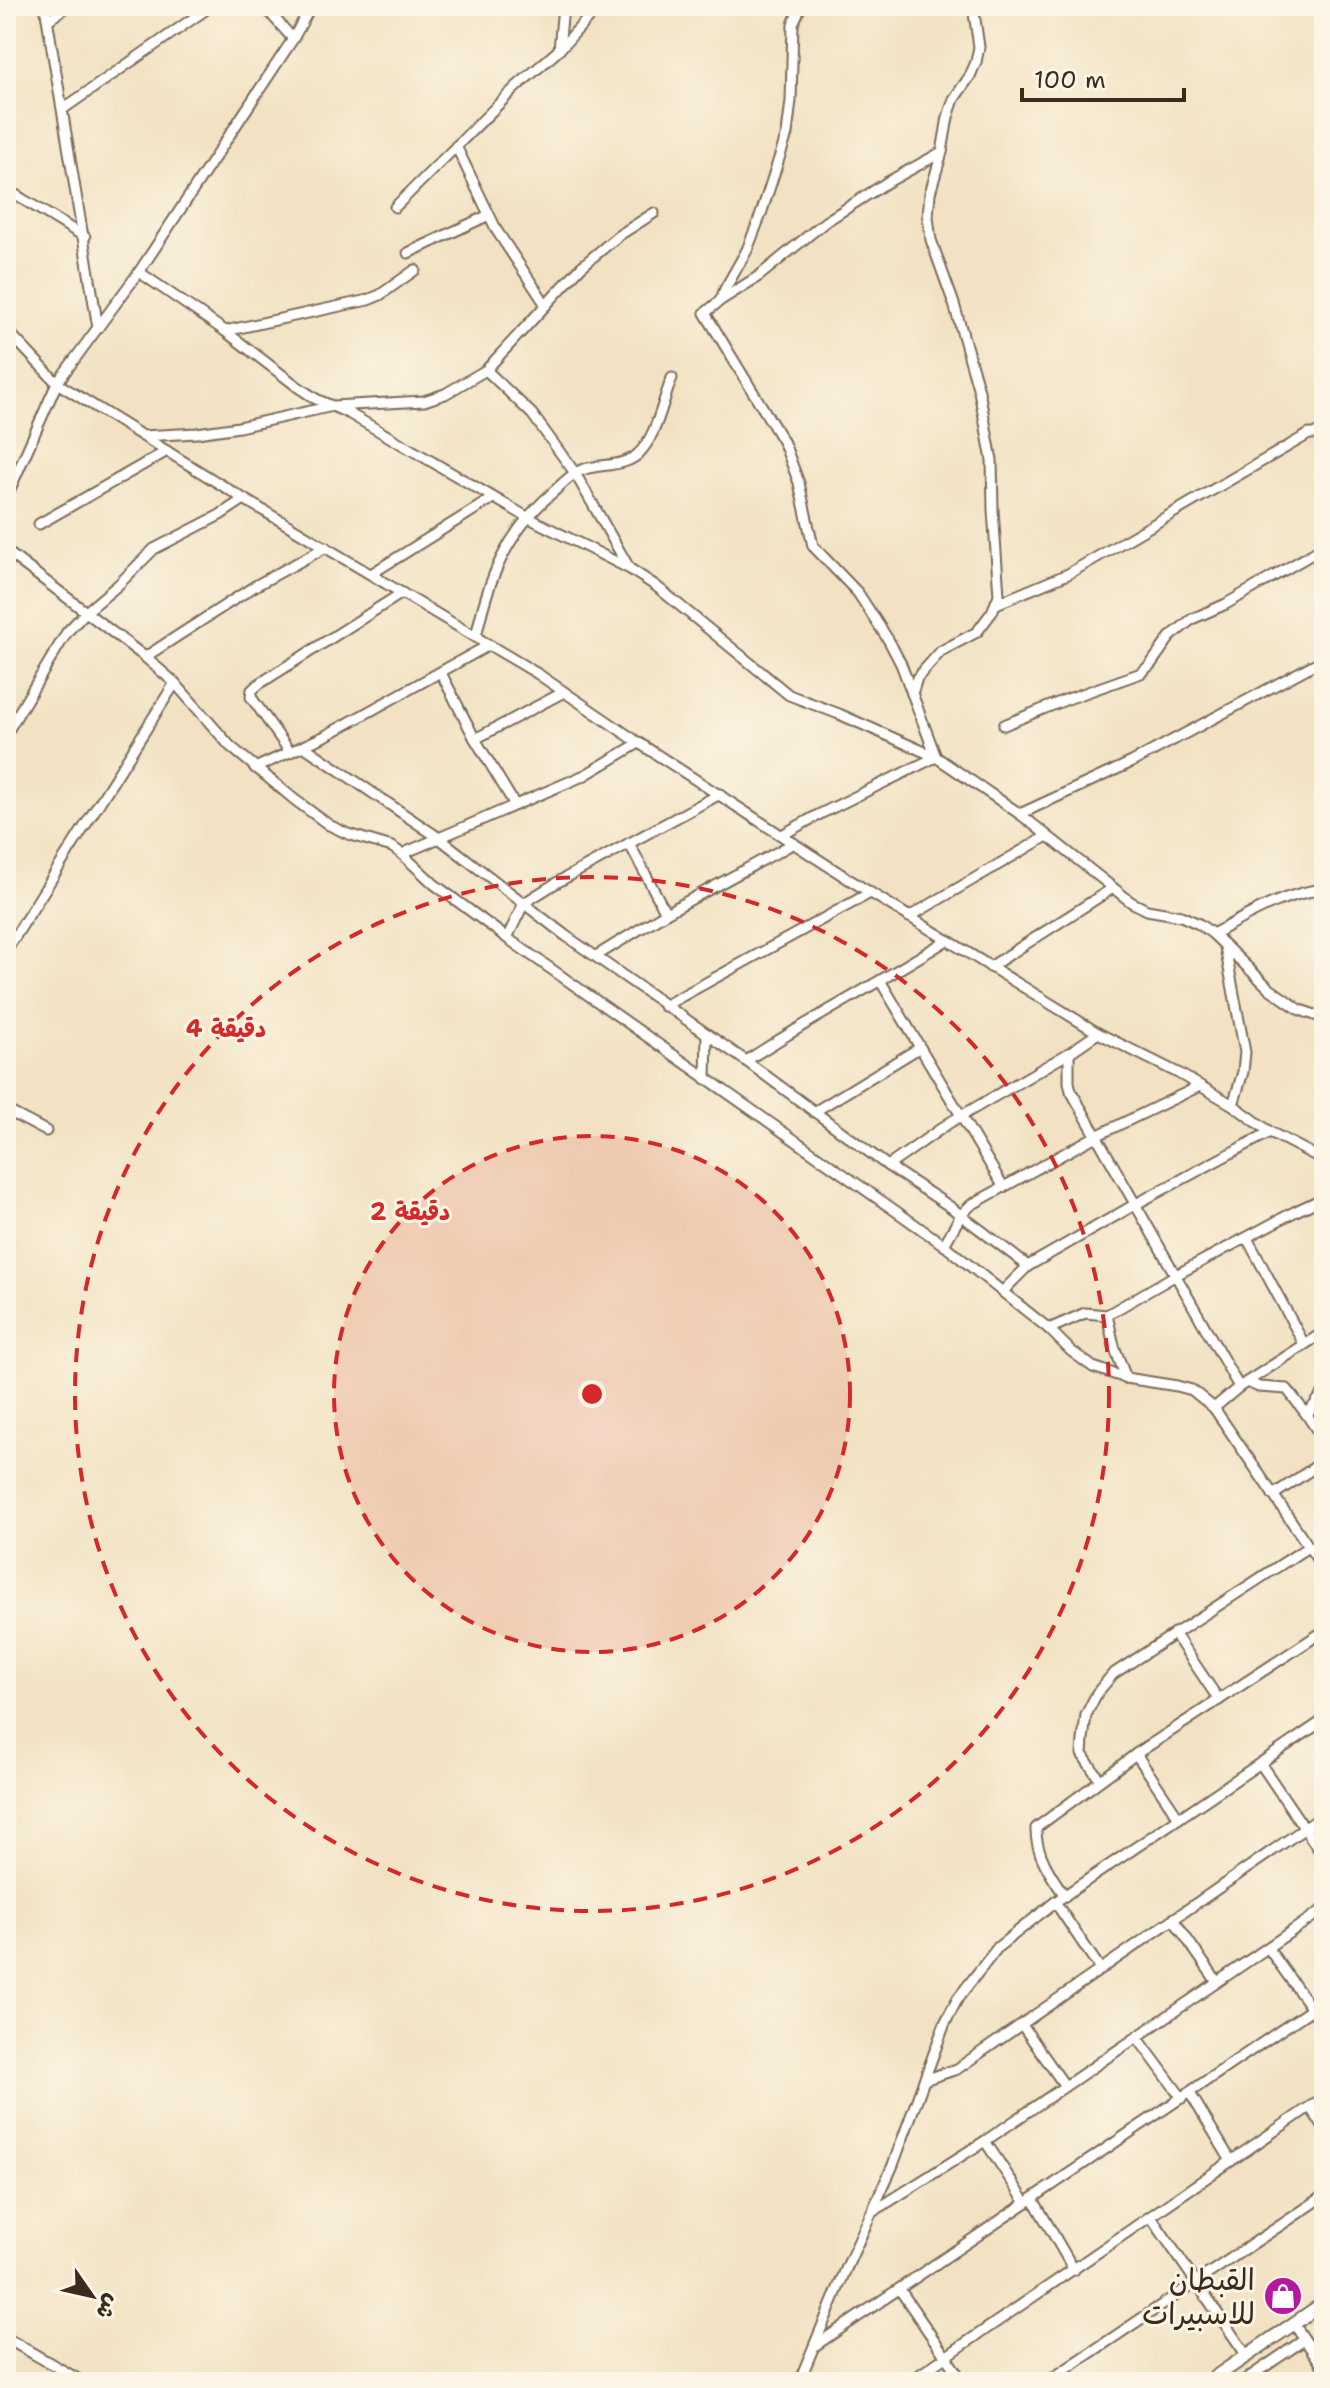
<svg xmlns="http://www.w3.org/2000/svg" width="1330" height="2388" viewBox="0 0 1330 2388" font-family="'Shantell Sans','Playpen Sans Arabic',sans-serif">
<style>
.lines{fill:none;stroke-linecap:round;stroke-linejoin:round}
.street-casing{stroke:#7b6a58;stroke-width:13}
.secondary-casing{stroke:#7b6a58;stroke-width:16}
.street{stroke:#fff;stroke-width:9}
.secondary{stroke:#fff;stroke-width:12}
.ring{fill:none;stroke:#d62828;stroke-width:4;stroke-dasharray:14 10}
.labels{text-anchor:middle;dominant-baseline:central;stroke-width:6;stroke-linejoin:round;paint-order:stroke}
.poi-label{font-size:30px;fill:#3b2a1e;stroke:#fcf5e5;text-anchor:end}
.centre{fill:#d62828;stroke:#fcf5e5;stroke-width:4}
.ring-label{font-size:24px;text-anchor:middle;font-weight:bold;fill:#d62828;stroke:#fcf5e5;stroke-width:6;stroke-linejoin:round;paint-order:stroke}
</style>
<rect width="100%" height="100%" fill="#fcf5e5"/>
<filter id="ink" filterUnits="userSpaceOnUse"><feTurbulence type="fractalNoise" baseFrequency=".0125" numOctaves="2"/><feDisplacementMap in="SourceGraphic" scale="16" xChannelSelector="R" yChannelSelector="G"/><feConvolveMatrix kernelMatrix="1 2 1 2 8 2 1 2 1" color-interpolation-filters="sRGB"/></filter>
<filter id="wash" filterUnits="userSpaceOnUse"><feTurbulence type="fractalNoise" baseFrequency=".006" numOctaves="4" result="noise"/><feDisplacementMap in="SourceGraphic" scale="32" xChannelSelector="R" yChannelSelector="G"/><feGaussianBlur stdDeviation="1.8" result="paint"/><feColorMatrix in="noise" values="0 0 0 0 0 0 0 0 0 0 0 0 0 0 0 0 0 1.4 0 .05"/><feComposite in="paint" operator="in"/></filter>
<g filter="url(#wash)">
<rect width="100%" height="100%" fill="#f2e2c3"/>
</g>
<g filter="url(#ink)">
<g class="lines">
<g class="street-casing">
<g id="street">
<path d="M45 6 98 328"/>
<path d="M264 6 293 39"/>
<path d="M465 6H468"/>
<path d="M48 20 68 6"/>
<path d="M559 50 563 6"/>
<path d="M63 109 211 6"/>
<path d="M456 146 497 231 546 305"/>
<path d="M6 189 85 237"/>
<path d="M395 207 516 87 559 50 599 6"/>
<path d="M408 253 489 215"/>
<path d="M139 272 225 331 298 387 316 399 350 414 527 517 630 569 656 586 789 695 839 714 936 757 1020 814 1131 902 1147 910 1181 916 1199 924 1213 934 1270 989 1300 1010 1324 1018"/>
<path d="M721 299 725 289 747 250 761 214 787 134 791 101 793 24 801 6"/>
<path d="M6 329 57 383 244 499 538 674 639 743 850 880 1098 1033 1178 1073 1233 1105 1270 1132 1324 1160"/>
<path d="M225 331 368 300 380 295 415 270"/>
<path d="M486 370 532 414 575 473 628 566"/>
<path d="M143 436 197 433 239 427 333 406 424 401 445 394 486 370 581 267 618 236 654 213"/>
<path d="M6 498 57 383 139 272 293 39 311 6"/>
<path d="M39 524 167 451"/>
<path d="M6 551 145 657 175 683 230 746 295 800 329 825 348 834 392 847 402 854 434 884 507 938 944 1245 1049 1329 1071 1351 1093 1367 1126 1378 1177 1386 1192 1390 1214 1408 1324 1569"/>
<path d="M371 574 493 498"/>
<path d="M996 604 1068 574 1309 434H1319L1324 437"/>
<path d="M476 637C488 579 506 534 551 494 560 486 569 476 579 471 597 463 622 468 637 455 657 437 662 402 672 378"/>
<path d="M145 657 255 586 326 547"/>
<path d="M441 673 475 739 515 805"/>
<path d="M912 694 917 678 941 651 977 632 992 612 999 595 993 510 992 460 979 391 954 304 931 240 928 217 930 193 942 152 948 117 954 99 970 76 976 62 979 47 973 6"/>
<path d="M1004 725 1065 700 1141 673 1151 664 1170 637 1192 619 1226 604 1324 547"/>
<path d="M6 734 67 632 86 612 118 585 154 549 220 515 244 499"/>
<path d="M475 739 564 692"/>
<path d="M305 747 439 838 566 936 746 1061 888 1166 949 1206 1028 1266"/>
<path d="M290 752 251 697 252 690 259 684 402 593"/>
<path d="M255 768 325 736 489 645"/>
<path d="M1020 814 1132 762 1324 659"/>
<path d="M782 835 820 814 936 757 901 664 889 641 858 593 813 546 799 483 784 443 705 313 721 300 759 276 825 222 886 183 942 152"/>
<path d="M629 843 666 913"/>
<path d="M402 854 585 775 639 743"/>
<path d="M909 917 1047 836"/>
<path d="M1213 934C1250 914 1282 894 1324 889"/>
<path d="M507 938 524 903 556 883 720 794"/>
<path d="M1225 947 1245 1052 1243 1072 1233 1105"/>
<path d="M6 951 175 683"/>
<path d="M596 956 666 913 794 843"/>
<path d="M990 967 1113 888"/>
<path d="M881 982 1003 1186"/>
<path d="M664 1006 870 893"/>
<path d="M1069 1053V1082L1071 1091 1239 1387"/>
<path d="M746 1061C811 1018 881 982 947 940"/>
<path d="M706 1079 707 1034"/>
<path d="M6 1110 46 1131"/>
<path d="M814 1112 919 1048"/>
<path d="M888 1166 949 1123 1069 1053 1098 1033"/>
<path d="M1247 1238 1304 1344"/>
<path d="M944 1245 961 1215 971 1205 1096 1136 1200 1086"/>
<path d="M1003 1291 1028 1266 1136 1204 1270 1132"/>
<path d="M1107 1315 1114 1346 1126 1378"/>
<path d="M1049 1329 1085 1313 1107 1315 1176 1275 1296 1211 1324 1198"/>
<path d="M1247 1382 1259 1387 1287 1389 1307 1415 1324 1441"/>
<path d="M1214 1408 1239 1387 1324 1332"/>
<path d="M1307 1415 1324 1392"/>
<path d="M1273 1495 1324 1461"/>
<path d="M1174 1633 1219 1700"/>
<path d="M1136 1754 1179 1818"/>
<path d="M1260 1763 1324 1857"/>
<path d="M1100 1780 1082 1754 1083 1740 1086 1715 1097 1693 1113 1674 1308 1547"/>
<path d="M1065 1896C1051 1876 1035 1853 1036 1828L1136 1754 1324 1631"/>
<path d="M1055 1902 1101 1970"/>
<path d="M1173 1919 1217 1982"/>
<path d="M1268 1948 1324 2026"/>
<path d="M1022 2025 1065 2086"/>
<path d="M1137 2037 1182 2098"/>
<path d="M924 2080 957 2069 967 2062 1324 1815"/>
<path d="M1190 2093 1231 2161"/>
<path d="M1310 2107 1324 2128"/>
<path d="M985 2141 1026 2203"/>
<path d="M1033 2199 1074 2270"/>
<path d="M874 2211 985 2141 1324 1909"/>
<path d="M1151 2217 1247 2356"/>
<path d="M900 2290 963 2382"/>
<path d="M1294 2324 1324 2368"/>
<path d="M6 2338 83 2382"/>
<path d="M816 2345 1324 2001"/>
<path d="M53 2382 66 2373"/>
<path d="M799 2382 846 2269 893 2165 945 2023 958 1998 998 1947 1055 1902 1324 1720"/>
<path d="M909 2382 1324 2097"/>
<path d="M1047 2382 1324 2196"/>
<path d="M1242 2382 1304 2340"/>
</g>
</g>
<g class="secondary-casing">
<path id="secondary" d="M1208 2382 1324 2303"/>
</g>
<use href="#street" class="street"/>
<use href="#secondary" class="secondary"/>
</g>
</g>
<circle cx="592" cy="1394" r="258" fill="#d62828" fill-opacity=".12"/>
<g class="ring">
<circle cx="592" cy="1394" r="258"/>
<circle cx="592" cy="1394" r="517"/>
</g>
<defs>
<g id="shop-disc" transform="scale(2)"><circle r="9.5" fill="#b5179e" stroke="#fcf5e5"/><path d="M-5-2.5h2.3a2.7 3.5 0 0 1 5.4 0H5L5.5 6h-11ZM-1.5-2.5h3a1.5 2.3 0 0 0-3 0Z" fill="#fff"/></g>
</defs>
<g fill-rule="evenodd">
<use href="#shop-disc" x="1283" y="2296"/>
</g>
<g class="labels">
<g class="poi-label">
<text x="1255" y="2279">القبطان<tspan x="1255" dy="34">للاسبيرات</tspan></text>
</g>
</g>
<circle cx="592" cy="1394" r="12" class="centre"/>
<g class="ring-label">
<text x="226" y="1037">4 دقيقة</text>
<text x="410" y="1220">2 دقيقة</text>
</g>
<rect width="1330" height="2388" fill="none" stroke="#fcf5e5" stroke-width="32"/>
<g transform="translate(92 2296) rotate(124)" stroke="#fcf5e5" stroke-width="6" paint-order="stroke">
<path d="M0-6L14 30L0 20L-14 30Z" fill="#3b2a1e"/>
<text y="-12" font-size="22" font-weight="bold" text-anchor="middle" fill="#3b2a1e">ش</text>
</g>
<path d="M1022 88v12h162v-12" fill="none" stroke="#3b2a1e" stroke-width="4"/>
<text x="1034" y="88" font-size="24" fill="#3b2a1e" stroke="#fcf5e5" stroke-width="6" paint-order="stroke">100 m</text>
</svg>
